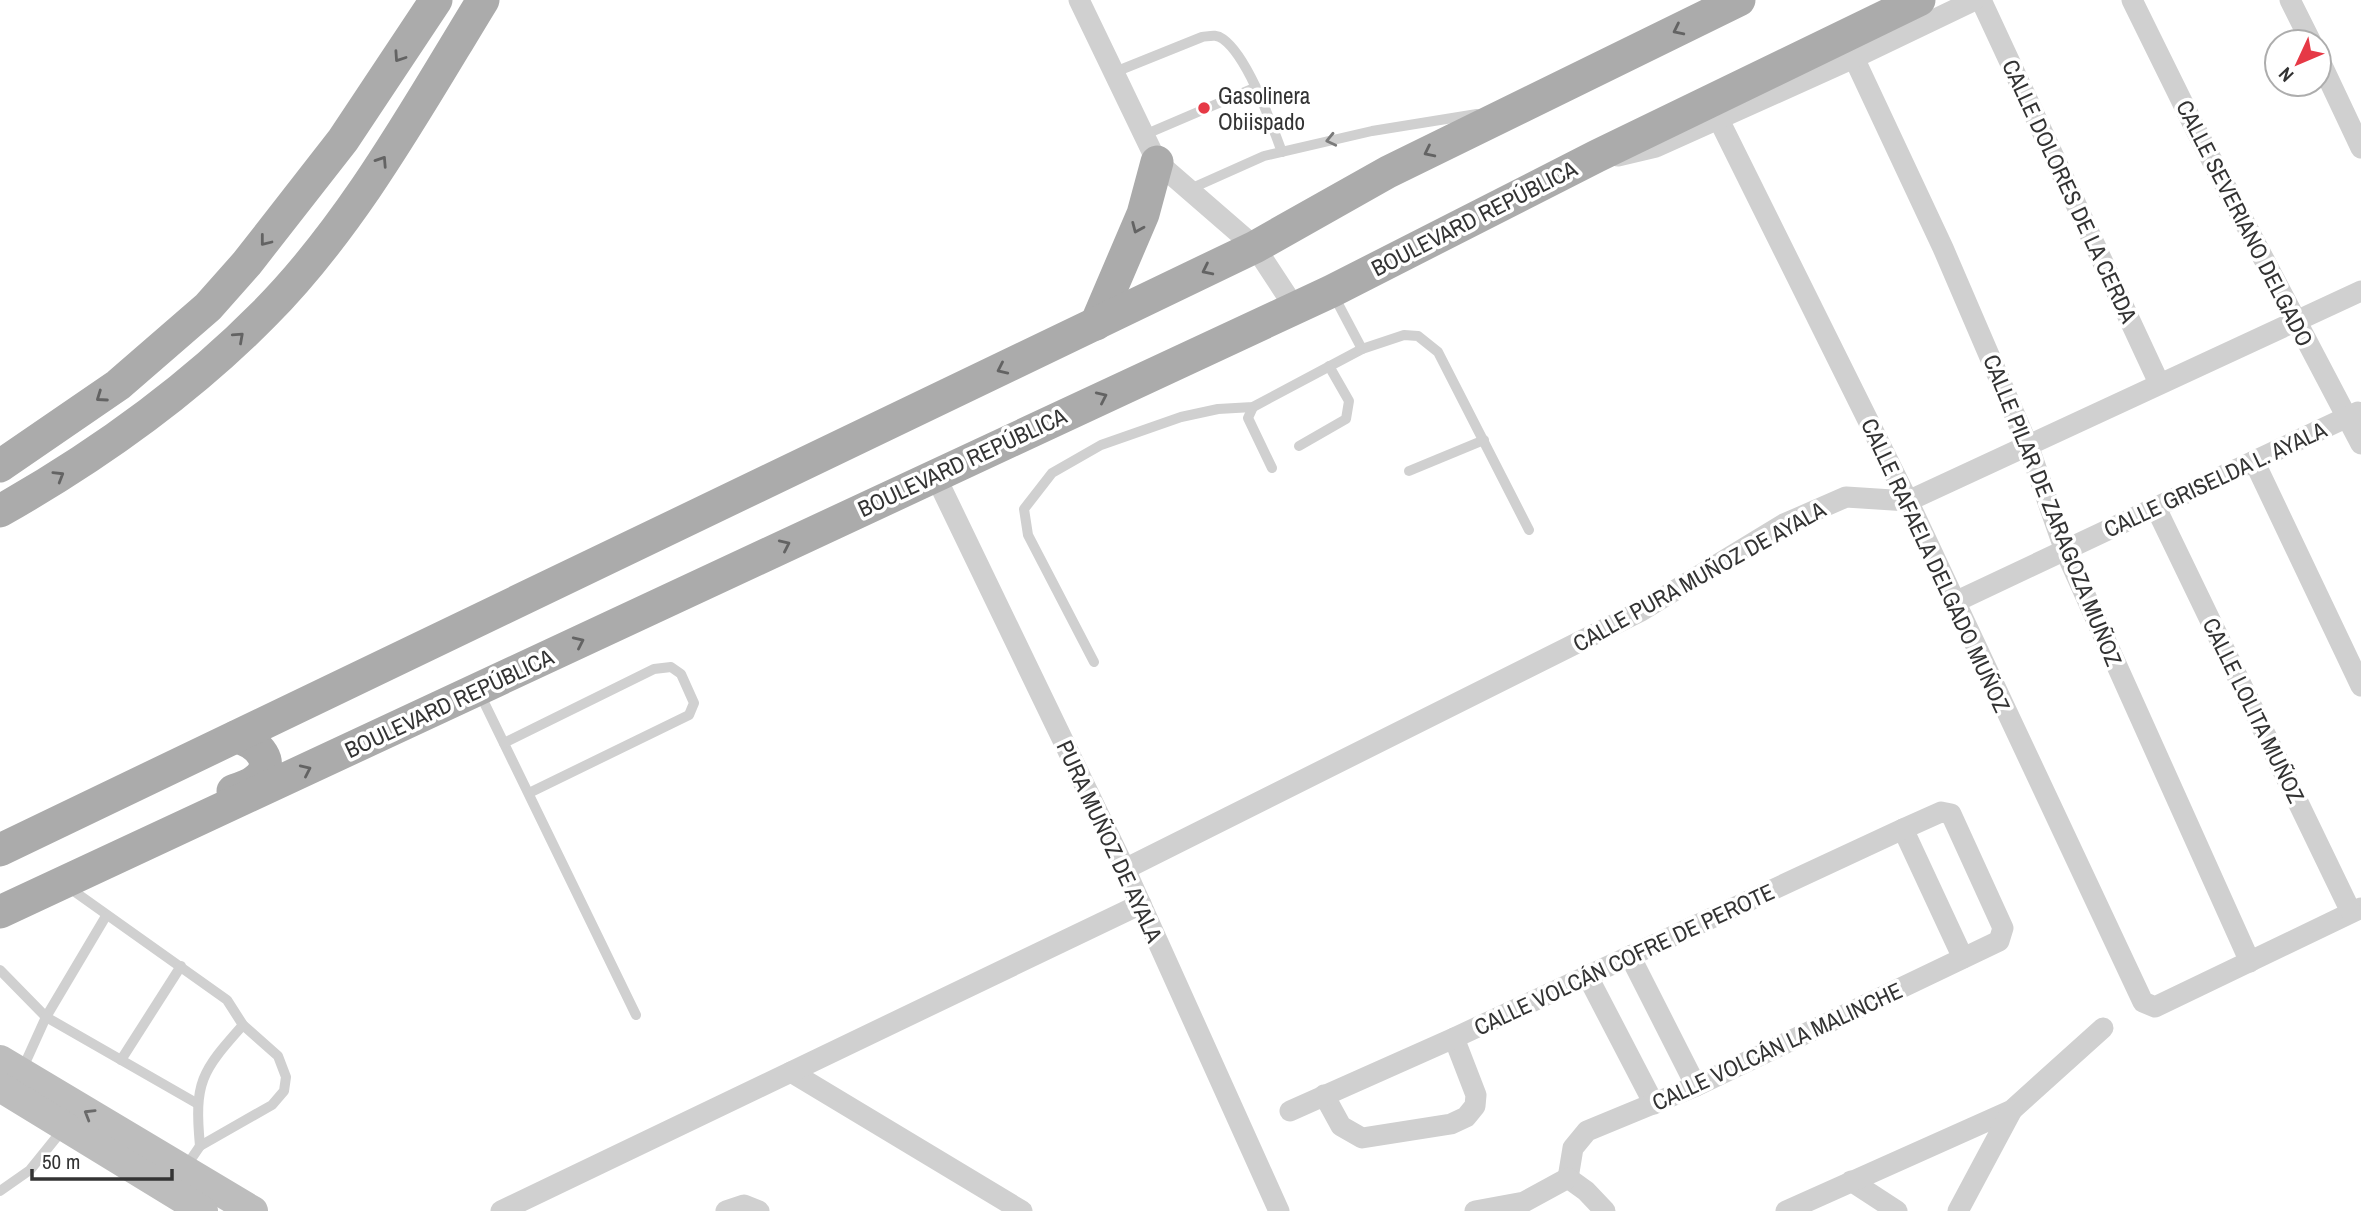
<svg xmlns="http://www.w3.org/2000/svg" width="2361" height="1211" viewBox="0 0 2361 1211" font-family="'Archivo Narrow',sans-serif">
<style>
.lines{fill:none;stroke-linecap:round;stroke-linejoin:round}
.lane{stroke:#d0d0d0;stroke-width:10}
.street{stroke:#d0d0d0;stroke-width:21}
.secondary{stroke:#bdbdbd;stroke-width:30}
.primary{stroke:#ababab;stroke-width:33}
.oneway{stroke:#636363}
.oneway2{stroke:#7a7a7a}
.oneway3{stroke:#6a6a6a}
.poi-dot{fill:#e63946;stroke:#fff;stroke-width:2.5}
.labels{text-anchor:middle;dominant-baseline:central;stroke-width:7;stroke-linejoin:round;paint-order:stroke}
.poi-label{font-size:23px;fill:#333;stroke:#fff;text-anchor:start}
.street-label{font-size:23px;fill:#333;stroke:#fff}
</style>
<rect width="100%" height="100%" fill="#fff"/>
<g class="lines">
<g class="lane">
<path d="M1115 72 1202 37C1211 36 1216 34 1223 39 1248 57 1271 123 1282 152"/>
<path d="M1144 135 1254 88"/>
<path d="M1190 189 1264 156 1372 131 1477 114"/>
<path d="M1334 296 1362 349"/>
<path d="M1253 407 1248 418 1272 468"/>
<path d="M1299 446 1346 419 1349 401 1329 366"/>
<path d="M1409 471 1484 440"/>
<path d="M1094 662 1028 535 1024 509 1052 473 1101 445 1181 417 1218 409 1253 407 1362 349 1404 335 1418 336 1438 352 1529 530"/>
<path d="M479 692 636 1015"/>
<path d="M504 743 654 669 671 667 681 674 694 703 689 715 529 793"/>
<path d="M68 887 227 1000 243 1025 278 1056 286 1077 284 1091 272 1105 200 1146 185 1168"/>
<path d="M0 970 46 1017 198 1104"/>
<path d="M121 1060 181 966"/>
<path d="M22 1070 46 1017 106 916"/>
<path d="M200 1146C194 1082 201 1072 243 1025"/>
<path d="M0 1191 30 1170 64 1128"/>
</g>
<g class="street">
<path d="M1079 0 1157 162 1255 247 1295 308"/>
<path d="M1981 0 2159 383"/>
<path d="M2132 0 2197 132 2361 444"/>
<path d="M2290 0 2311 42"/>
<path d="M1854 58 1943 248 2029 448 2064 548 2250 962"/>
<path d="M2319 59 2361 148"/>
<path d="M1718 118 1908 501 2143 1002 2155 1007 2361 908"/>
<path d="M1618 156 1656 147 1854 58 1975 0"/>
<path d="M2254 461 2361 686"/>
<path d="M935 475 1125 869 1279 1211"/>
<path d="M2156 508 2351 912"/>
<path d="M1955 602 2358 412"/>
<path d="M1903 829 1963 958"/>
<path d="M1125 869 1641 611 1784 524 1846 497 1908 501 2361 291"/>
<path d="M1630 956 1696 1086"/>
<path d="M1588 977 1654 1104"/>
<path d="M791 1072 1022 1211"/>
<path d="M1324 1095 1341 1126 1362 1138 1451 1124 1466 1117 1475 1106 1476 1095 1454 1038"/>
<path d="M1290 1111 1454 1038 1903 829 1941 812 1951 814 2003 928 1999 941 1696 1086 1587 1131 1573 1148 1568 1178"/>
<path d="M1568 1178 1586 1191 1605 1211"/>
<path d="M1851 1181 1897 1211"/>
<path d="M501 1211 1141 904"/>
<path d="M726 1211 744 1205 759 1211"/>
<path d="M1475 1211 1524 1202 1568 1178"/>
<path d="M1786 1211 2012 1110 2103 1028"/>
<path d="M1958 1211 2012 1110"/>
</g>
<g class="secondary">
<path d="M0 1060 253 1211"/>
<path d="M0 1087 203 1211"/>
</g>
<g class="primary">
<path d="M1096 324 1143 214 1157 162"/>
<path d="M0 466 118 385 208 307 247 263 343 140 436 0"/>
<path d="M0 511C95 457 187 392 264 314 352 226 418 106 483 0"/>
<path d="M233 791C240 788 249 786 255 781 279 764 257 741 236 737"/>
<path d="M0 850 1255 247 1388 172 1739 0"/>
<path d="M0 912 1332 291 1597 156 1919 0"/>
</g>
</g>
<defs><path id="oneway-chevron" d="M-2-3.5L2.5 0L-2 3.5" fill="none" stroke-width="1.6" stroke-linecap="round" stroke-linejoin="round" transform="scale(1.75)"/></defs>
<g class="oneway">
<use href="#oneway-chevron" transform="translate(1678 30) rotate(154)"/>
<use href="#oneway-chevron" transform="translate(399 57) rotate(124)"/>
<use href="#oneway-chevron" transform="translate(1429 152) rotate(154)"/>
<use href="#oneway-chevron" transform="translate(382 161) rotate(-57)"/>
<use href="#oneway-chevron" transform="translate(1137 228) rotate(113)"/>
<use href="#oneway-chevron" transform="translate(265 241) rotate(128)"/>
<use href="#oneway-chevron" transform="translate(1207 270) rotate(154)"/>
<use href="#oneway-chevron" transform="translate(239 337) rotate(-42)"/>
<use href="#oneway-chevron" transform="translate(1002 369) rotate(155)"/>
<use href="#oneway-chevron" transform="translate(101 397) rotate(145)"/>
<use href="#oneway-chevron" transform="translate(1102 397) rotate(-25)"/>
<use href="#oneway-chevron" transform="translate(59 476) rotate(-31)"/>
<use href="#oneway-chevron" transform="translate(785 545) rotate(-25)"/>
<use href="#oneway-chevron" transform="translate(579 642) rotate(-25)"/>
<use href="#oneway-chevron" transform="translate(306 770) rotate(-25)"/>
</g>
<use class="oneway2" href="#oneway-chevron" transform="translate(1331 140) rotate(167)"/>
<use class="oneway3" href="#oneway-chevron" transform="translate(89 1114) rotate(-149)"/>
<circle class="poi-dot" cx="1204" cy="108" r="7"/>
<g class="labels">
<g class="poi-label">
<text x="1218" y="95">Gasolinera<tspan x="1218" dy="26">Obiispado</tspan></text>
</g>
<g class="street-label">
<text transform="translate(2070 191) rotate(65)">CALLE DOLORES DE LA CERDA</text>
<text transform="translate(1474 218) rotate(-27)">BOULEVARD REPÚBLICA</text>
<text transform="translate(2245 223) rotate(63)">CALLE SEVERIANO DELGADO</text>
<text transform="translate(962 462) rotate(-25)">BOULEVARD REPÚBLICA</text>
<text transform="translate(2215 479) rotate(-25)">CALLE GRISELDA L. AYALA</text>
<text transform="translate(2053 510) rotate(68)">CALLE PILAR DE ZARAGOZA MUÑOZ</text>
<text transform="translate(1936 565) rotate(65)">CALLE RAFAELA DELGADO MUÑOZ</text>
<text transform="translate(1699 576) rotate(-29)">CALLE PURA MUÑOZ DE AYALA</text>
<text transform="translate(449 703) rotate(-25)">BOULEVARD REPÚBLICA</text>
<text transform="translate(2254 710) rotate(64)">CALLE LOLITA MUÑOZ</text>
<text transform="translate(1110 841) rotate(65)">PURA MUÑOZ DE AYALA</text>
<text transform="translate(1624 959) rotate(-25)">CALLE VOLCÁN COFRE DE PEROTE</text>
<text transform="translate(1777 1046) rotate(-25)">CALLE VOLCÁN LA MALINCHE</text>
</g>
</g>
<g transform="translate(2298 63) rotate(226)"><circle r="33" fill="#ffffff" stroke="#adadad" stroke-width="2"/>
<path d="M0-5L12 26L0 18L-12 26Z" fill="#e63946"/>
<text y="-10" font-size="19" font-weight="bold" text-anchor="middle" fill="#333333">N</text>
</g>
<path d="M32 1169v10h140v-10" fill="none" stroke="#333333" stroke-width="3.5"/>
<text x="42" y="1169" font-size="21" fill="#333333" stroke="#ffffff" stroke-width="5" paint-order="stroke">50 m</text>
</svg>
